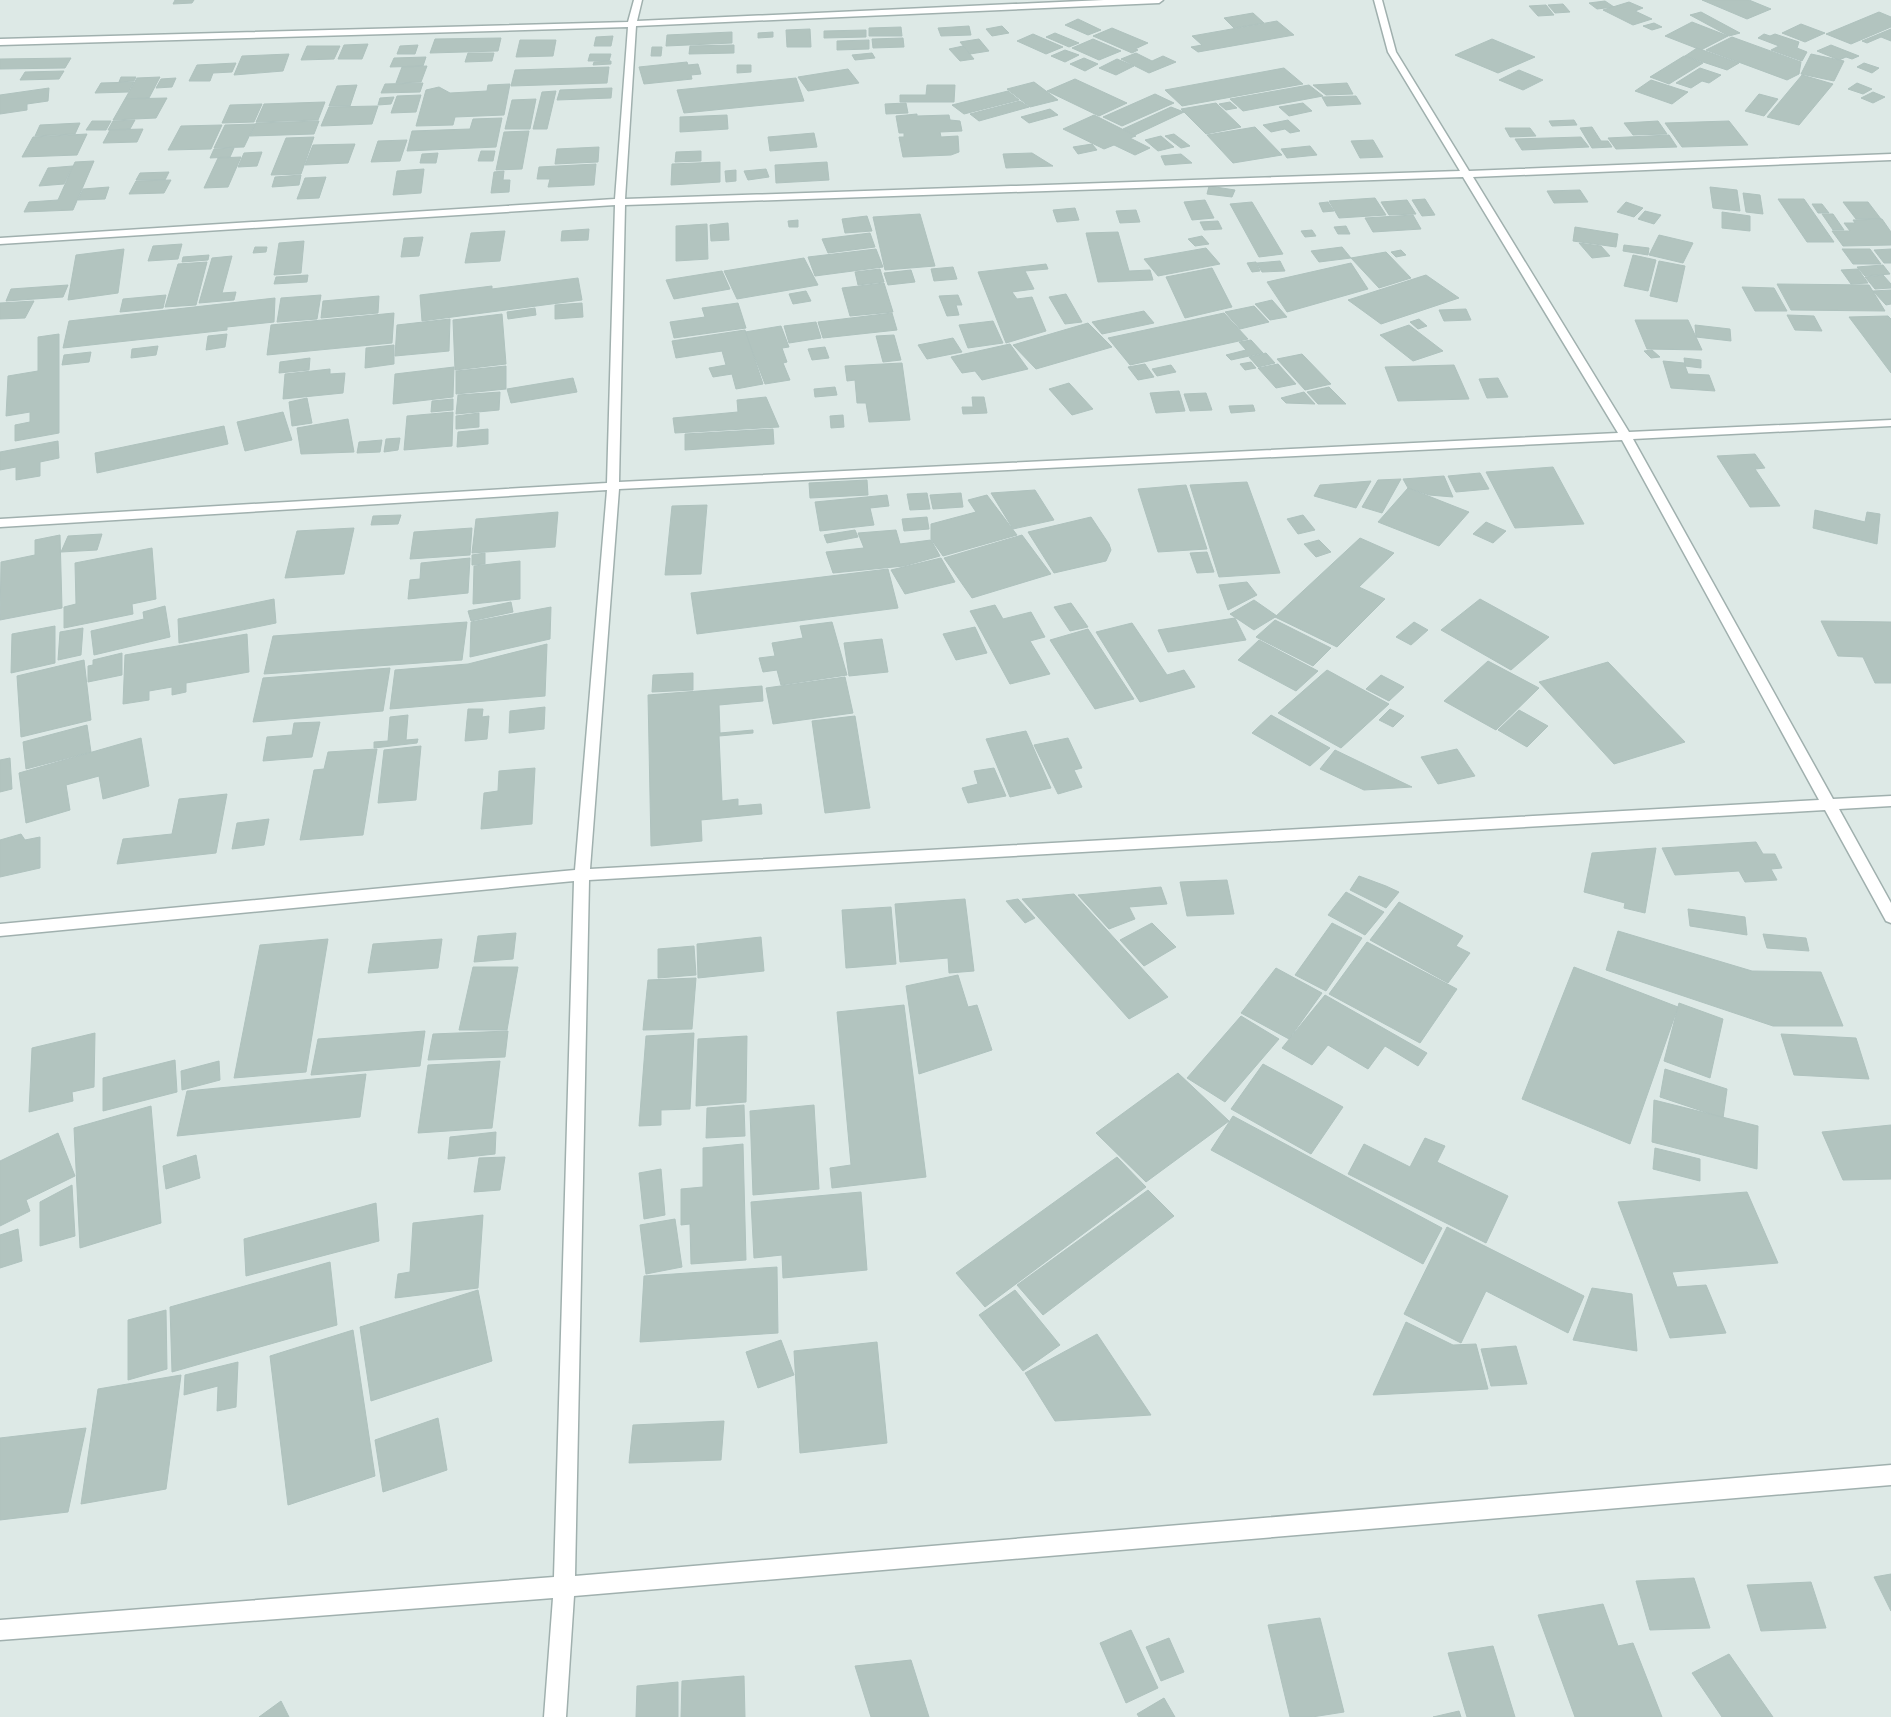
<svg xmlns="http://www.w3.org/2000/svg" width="1891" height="1717" viewBox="0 0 1891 1717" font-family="Rubik,sans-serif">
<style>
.building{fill:#b2c4bf;stroke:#afc2be}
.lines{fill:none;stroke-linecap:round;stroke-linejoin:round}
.minor-casing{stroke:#a0b0ae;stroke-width:3}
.minor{fill:#fff;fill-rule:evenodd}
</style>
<rect width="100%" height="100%" fill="#dde9e6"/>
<g class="building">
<path d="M175 0H194L192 3 173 4Z"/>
<path d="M1702 0H1749L1771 9 1747 19Z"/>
<path d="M1605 1 1614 7 1597 9 1589 3Z"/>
<path d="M1629 2 1643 8 1635 11 1652 19 1633 25 1603 10Z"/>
<path d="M1563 4 1570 12 1555 13 1548 5Z"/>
<path d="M1546 5 1554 15 1538 16 1529 6Z"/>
<path d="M1701 12 1740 33 1729 36 1690 15Z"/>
<path d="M1879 12 1891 17V27L1851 44 1826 34Z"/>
<path d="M1253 13 1264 23 1234 28 1224 18Z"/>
<path d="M1078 19 1101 30 1088 35 1065 25Z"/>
<path d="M1277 21 1294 35 1198 52 1191 47 1202 45 1192 36Z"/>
<path d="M1692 22 1728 36 1701 50 1665 36Z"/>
<path d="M1654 23 1662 27 1652 30 1643 26Z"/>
<path d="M1801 24 1825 33 1805 42 1782 33Z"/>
<path d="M969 26 971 35 941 36 938 28Z"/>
<path d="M1002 26 1009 33 992 36 986 29Z"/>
<path d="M901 27 902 36H869V28Z"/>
<path d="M1112 28 1148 43 1135 49 1138 50 1132 53 1093 36Z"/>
<path d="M810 29 811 47H787L786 30Z"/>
<path d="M1891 29V41L1881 37 1867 43 1862 41Z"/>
<path d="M866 30V37L824 38V31Z"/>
<path d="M732 32V43L666 46 667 35Z"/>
<path d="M773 32V37L758 38V33Z"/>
<path d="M1055 33 1079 43 1069 47 1046 37Z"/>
<path d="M1033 34 1063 47 1046 54 1017 41Z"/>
<path d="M1764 34 1770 36 1775 34 1799 42 1797 48 1807 52 1802 61 1771 50 1779 46 1758 38Z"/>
<path d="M613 36 611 46H594L596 37Z"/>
<path d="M1732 37 1801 62 1799 74 1787 80 1706 50Z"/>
<path d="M501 38 498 51 430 53 435 39Z"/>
<path d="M903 38 904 47 873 48 872 39Z"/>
<path d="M979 39 989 51 970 54 960 42Z"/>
<path d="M1093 39 1121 51 1099 60 1072 48Z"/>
<path d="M1492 39 1535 57 1498 73 1455 55Z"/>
<path d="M520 40H556L553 56 516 57Z"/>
<path d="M869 40V49L837 50V41Z"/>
<path d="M368 44 362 59H338L344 45Z"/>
<path d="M418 45 415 54H397L400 46Z"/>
<path d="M734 45V53L689 54 690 46Z"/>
<path d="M1831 45 1859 56 1852 59 1846 57 1839 60 1817 51Z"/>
<path d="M307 46H340L334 59 301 60Z"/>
<path d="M963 46 974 59 960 61 949 49Z"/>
<path d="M652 47H662L661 56H651Z"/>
<path d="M1697 48 1739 63 1727 70 1685 56Z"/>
<path d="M1065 50 1079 55 1065 62 1051 56Z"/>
<path d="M468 53H494L492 61 465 62Z"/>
<path d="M872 53 875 58 855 60 852 55Z"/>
<path d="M1136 53 1152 61 1163 56 1176 62 1149 73 1121 59Z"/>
<path d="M289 54 283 71 234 75 242 56Z"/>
<path d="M590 54H611L609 61H588Z"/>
<path d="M1811 54 1844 61 1834 81 1801 74Z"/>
<path d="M1684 56 1703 63 1669 84 1650 77Z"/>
<path d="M426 57 423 66 390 67 394 58Z"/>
<path d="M71 58 65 68 0 69V59Z"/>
<path d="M1084 58 1098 64 1085 71 1070 64Z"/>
<path d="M1117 59 1134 66 1116 75 1099 68Z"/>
<path d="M611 61V64L593 65 594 62Z"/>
<path d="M687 62 688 65 698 64 701 74 691 75 692 79 644 84 639 67Z"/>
<path d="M236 63 232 72 213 73 210 81H189L197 65Z"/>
<path d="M1864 63 1879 68 1872 73 1857 67Z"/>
<path d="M737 65H751V72L737 73Z"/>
<path d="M427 66 421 82 396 83 402 67Z"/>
<path d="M609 67 607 83 511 86 515 70Z"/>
<path d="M1284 68 1303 84 1182 106 1165 90Z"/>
<path d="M1700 68 1721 75 1709 83 1702 81 1691 88 1676 83Z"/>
<path d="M848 69 859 83 808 91 798 77Z"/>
<path d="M1519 70 1543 80 1523 90 1499 80Z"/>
<path d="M64 71 59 79 20 80 25 72Z"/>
<path d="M1802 75 1833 84 1799 125 1767 117Z"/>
<path d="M121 77H136L134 81 119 82Z"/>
<path d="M160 77 149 98 125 99 137 78Z"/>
<path d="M176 78 172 87 156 88 161 79Z"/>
<path d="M796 78 804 101 684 113 677 90Z"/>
<path d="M1075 79 1127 103 1099 116 1047 91Z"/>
<path d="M1651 80 1688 92 1672 104 1635 91Z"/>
<path d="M134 82 128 92 95 93 101 83Z"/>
<path d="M1034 82 1058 100 1030 107 1007 89Z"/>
<path d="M423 83 420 92 381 93 385 84Z"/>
<path d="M1347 83 1353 94 1326 95 1313 85Z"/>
<path d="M1857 83 1872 89 1863 94 1848 89Z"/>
<path d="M510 84 504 115 455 117 453 125 416 126 426 90 439 87 450 93 487 91 488 85Z"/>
<path d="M357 85 350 106H329L337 86Z"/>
<path d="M927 85H955L954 102H900V95H926Z"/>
<path d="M1309 85 1323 96 1243 111 1230 99Z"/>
<path d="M49 88 48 101 27 104V110L0 114V95Z"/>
<path d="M612 88 611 98 557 100 560 90Z"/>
<path d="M556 91 547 129H533L542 92Z"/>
<path d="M1008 91 1019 100 964 114 952 105Z"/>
<path d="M1873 92 1885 97 1873 103 1861 98Z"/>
<path d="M1155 94 1174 103 1122 126 1103 117Z"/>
<path d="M1759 94 1778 99 1764 116 1745 111Z"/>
<path d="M421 95 416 112 391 113 397 96Z"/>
<path d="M1356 96 1361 104 1327 106 1322 97Z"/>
<path d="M394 97 391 104 378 105 380 98Z"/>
<path d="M167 98 156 118 113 120 125 99Z"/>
<path d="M536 99 530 129H505L512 100Z"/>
<path d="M1020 101 1029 107 979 121 970 114Z"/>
<path d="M325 102 318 120 256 122 264 104Z"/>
<path d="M1230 102 1237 108 1226 110 1219 104Z"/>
<path d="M906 103 908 113 886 114 885 104Z"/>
<path d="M1216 103 1241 127 1206 134 1181 109Z"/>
<path d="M1303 103 1312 111 1289 116 1279 107Z"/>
<path d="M262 104 254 122 222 123 230 105Z"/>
<path d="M378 106 372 124 321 126 329 107Z"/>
<path d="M1171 107 1184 112 1135 135 1123 129Z"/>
<path d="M1050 109 1058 115 1029 123 1021 117Z"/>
<path d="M917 114V116L949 115 950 120 960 121 962 131 940 132 941 137 958 136 959 152 951 155 903 157 899 137H904V133H899L896 116Z"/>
<path d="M727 115 728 129 680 132V117Z"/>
<path d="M1094 115 1136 136 1130 138 1150 148 1135 155 1114 145 1104 149 1063 129Z"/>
<path d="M502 118 496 147 407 151 412 131 470 129 473 119Z"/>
<path d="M135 120 130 129 108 130 113 121Z"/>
<path d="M1288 120 1300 131 1290 133 1285 129 1271 132 1263 125Z"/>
<path d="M1574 120 1577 125 1552 126 1549 121Z"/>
<path d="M92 121H111L106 130H86Z"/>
<path d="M319 121 314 134 250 136 256 123Z"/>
<path d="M1658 121 1667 134 1633 135 1624 123Z"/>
<path d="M1729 121 1748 145 1682 147 1665 123Z"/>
<path d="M80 123 75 134 35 136 40 125Z"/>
<path d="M255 124 244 147 214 148 225 125Z"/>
<path d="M222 125 211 149 168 150 181 126Z"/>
<path d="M1255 127 1282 155 1233 163 1207 135Z"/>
<path d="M1592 127 1601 141H1608L1612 147 1592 148 1580 128Z"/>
<path d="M1505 128H1530L1536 136 1510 137Z"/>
<path d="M143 129 137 142 103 143 110 130Z"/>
<path d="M529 131 522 169 496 170 504 132Z"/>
<path d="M814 133 817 147 770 151 768 137Z"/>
<path d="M87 134 77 155 22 157 33 137Z"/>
<path d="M1174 134 1190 146 1181 148 1165 136Z"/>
<path d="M1669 135 1677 147 1616 149 1608 138Z"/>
<path d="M1161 136 1174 147 1158 151 1145 140Z"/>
<path d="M314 137 301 174 271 175 286 138Z"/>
<path d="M1581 137 1589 147 1522 150 1515 139Z"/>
<path d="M407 140 400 161 371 162 378 141Z"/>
<path d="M1373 140 1383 157 1360 158 1351 141Z"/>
<path d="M355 144 348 163 305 165 313 145Z"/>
<path d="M1092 144 1097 150 1078 154 1073 147Z"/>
<path d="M1310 146 1317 155 1287 158 1281 149Z"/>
<path d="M599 147 598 162 555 164 557 149Z"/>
<path d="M234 148 230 157 210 158 214 149Z"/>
<path d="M481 151H495L493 161H478Z"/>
<path d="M701 151V161L675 162 676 152Z"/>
<path d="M262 152 257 166 238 167 244 153Z"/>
<path d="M438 153 436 163H420L422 154Z"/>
<path d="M1032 153 1053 166 1006 168 1003 154Z"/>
<path d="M1181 154 1192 163 1165 165 1161 156Z"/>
<path d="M241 157 228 187 204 188 218 158Z"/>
<path d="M94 161 73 210 24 212 29 202 58 200 75 162Z"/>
<path d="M720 162V182L671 185 672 164Z"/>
<path d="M827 162 829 180 776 183 775 165Z"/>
<path d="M596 164 594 185 548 187 550 179H537L539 167Z"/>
<path d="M73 166 64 184 39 186 48 168Z"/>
<path d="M424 169 421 193 393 195 397 171Z"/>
<path d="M766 169 769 177 748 180 744 171Z"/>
<path d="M736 170V181L726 182 725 171Z"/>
<path d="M504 171 503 180H510L509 192 491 193 494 172Z"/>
<path d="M169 172 165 180H136L140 173Z"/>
<path d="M301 175 299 185 272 187 275 177Z"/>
<path d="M326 177 319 198 297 199 305 178Z"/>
<path d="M171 180 164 193 129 194 136 181Z"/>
<path d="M1209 186 1235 190 1232 197 1207 194Z"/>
<path d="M109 187 105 199 78 200 83 189Z"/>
<path d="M1710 187 1737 190 1740 211 1713 208Z"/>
<path d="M1580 190 1588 202 1554 203 1547 191Z"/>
<path d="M1743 193 1760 195 1763 214 1746 212Z"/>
<path d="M1375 198 1386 215 1339 218 1329 201Z"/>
<path d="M1425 199 1435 215 1422 216 1412 200Z"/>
<path d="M1778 199H1804L1834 242H1807Z"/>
<path d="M1205 200 1214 218 1192 220 1184 202Z"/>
<path d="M1407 200 1416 214 1389 215 1381 202Z"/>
<path d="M1252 202 1283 254 1259 257 1230 204Z"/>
<path d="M1328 202 1334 211 1323 212 1319 203Z"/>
<path d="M1626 202 1643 208 1634 217 1617 212Z"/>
<path d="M1843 202H1868L1881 219H1856Z"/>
<path d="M1812 204H1822L1829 213H1818Z"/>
<path d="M1075 208 1079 220 1057 222 1053 210Z"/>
<path d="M1136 210 1140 222 1120 223 1116 211Z"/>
<path d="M1645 211 1661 215 1654 224 1638 219Z"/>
<path d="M1722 212 1750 216V231L1722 228Z"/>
<path d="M920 214 935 266 885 270 873 217Z"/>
<path d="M1822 214H1833L1844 230H1833Z"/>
<path d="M1413 215 1421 229 1373 232 1365 218Z"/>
<path d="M867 216 872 231 845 233 842 219Z"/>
<path d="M1882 219 1891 232V245L1843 246 1832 231H1850L1844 223H1855L1853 220Z"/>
<path d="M798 220V227H789L788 221Z"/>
<path d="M1218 221 1222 229 1204 230 1200 222Z"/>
<path d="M728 223 729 240 711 241 710 225Z"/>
<path d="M707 224 708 259 676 261V226Z"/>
<path d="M1346 226 1350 234H1338L1334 227Z"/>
<path d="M1575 227 1618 234 1616 247 1573 241Z"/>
<path d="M589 229 588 240 561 241 562 231Z"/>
<path d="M1312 230 1316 236 1305 237 1301 231Z"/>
<path d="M505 231 500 261 465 263 471 233Z"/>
<path d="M1118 232 1129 271 1150 270 1153 280 1098 282 1086 233Z"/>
<path d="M870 233 875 247 828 253 822 239Z"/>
<path d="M1659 235 1693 243 1683 263 1649 255Z"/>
<path d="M1202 236 1209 244 1195 246 1188 239Z"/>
<path d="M423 237 419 256 401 257 404 238Z"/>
<path d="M304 241 301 273 274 275 279 243Z"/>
<path d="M1579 243 1601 246 1610 256 1592 258Z"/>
<path d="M182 244 178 259 148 261 153 246Z"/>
<path d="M1624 245 1649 248 1648 255 1623 251Z"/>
<path d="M255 247H267L266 252 253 253Z"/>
<path d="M1342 247 1351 258 1319 262 1311 251Z"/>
<path d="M1206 248 1220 264 1158 276 1144 259Z"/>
<path d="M124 249 118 293 68 300 76 255Z"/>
<path d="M876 249 883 267 815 276 808 257Z"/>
<path d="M1842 249H1870L1881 264H1853Z"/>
<path d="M1891 249V263H1884L1874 250Z"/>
<path d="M1401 250 1406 255 1396 257 1391 252Z"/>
<path d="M1386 252 1411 278 1379 288 1351 258Z"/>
<path d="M209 255 208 260 182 262 183 257Z"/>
<path d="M1633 255 1656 260 1648 291 1624 286Z"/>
<path d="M232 256 222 293 236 292 234 300 199 303 212 258Z"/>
<path d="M804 258 818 285 737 299 724 271Z"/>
<path d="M1280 261 1285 271 1262 272 1257 263Z"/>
<path d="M1659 261 1685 266 1677 302 1650 296Z"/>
<path d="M207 262 196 305 165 307 178 264Z"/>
<path d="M1256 262 1260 271 1252 272 1247 263Z"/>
<path d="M1351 263 1368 289 1287 312 1267 282Z"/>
<path d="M1046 264 1048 269 1025 271 1034 289 1012 292 1017 299 1032 297 1046 331 1006 343 978 272Z"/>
<path d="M1883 265 1890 274 1865 276 1857 267Z"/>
<path d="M953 267 957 279 934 281 931 269Z"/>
<path d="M1212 268 1232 307 1185 318 1166 277Z"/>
<path d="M880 269 884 282 858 285 855 272Z"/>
<path d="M1858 269 1868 283 1851 284 1841 270Z"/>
<path d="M911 270 915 282 888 285 884 273Z"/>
<path d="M722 271 730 289 674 299 666 280Z"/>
<path d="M308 275 307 282 274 284 276 277Z"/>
<path d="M1426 275 1459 298 1381 324 1348 300Z"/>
<path d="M1883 275 1891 284V288L1875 289 1865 277Z"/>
<path d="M578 278 582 300 422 321 420 295 492 286V289Z"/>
<path d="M884 283 893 312 850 316 842 288Z"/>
<path d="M1777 284 1869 285 1885 311 1791 310Z"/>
<path d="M68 285 63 297 6 301 11 289Z"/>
<path d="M1742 287 1774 288 1787 311H1755Z"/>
<path d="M1891 290V304L1886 305 1873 291Z"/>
<path d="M806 291 811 301 793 304 789 294Z"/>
<path d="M1066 294 1082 322 1065 324 1049 297Z"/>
<path d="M166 295 163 308 120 312 123 299Z"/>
<path d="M321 295 317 319 277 322 281 298Z"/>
<path d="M958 295 962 305H956L959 315 947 316 939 296Z"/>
<path d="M379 296 378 313 321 318 323 301Z"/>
<path d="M275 298 274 322 227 327V330L63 348 69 321Z"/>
<path d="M1272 300 1287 317 1270 320 1255 304Z"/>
<path d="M34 301 25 318 0 319V303Z"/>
<path d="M582 303 583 317 555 319V305Z"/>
<path d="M738 303 746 328 674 338 670 322 705 317 702 308Z"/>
<path d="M1254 306 1269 322 1240 329 1225 312Z"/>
<path d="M535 308 536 315 508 319 507 312Z"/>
<path d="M1466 309 1471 320 1444 321 1439 310Z"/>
<path d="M1144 311 1154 323 1102 334 1092 322Z"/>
<path d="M394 313 392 343 267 355 271 325Z"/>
<path d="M892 313 897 330 823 338 818 322Z"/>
<path d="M1224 313 1248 339 1130 365 1108 338Z"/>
<path d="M502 314 506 364 455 370 453 320Z"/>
<path d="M1787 315 1814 316 1822 331 1795 330Z"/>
<path d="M1888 316 1891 319V373L1849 317Z"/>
<path d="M450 319 449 351 395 356 397 325Z"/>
<path d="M1419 319 1427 326 1418 329 1410 322Z"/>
<path d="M1635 320H1688L1702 350 1647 349Z"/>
<path d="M993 321 1003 343 968 348 959 325Z"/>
<path d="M816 322 821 338 789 343 784 326Z"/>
<path d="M1088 323 1112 347 1036 369 1013 345Z"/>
<path d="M1409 325 1443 351 1413 361 1380 335Z"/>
<path d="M1695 325 1730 329 1731 341 1696 337Z"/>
<path d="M781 326 789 347 782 348 787 362 783 363 790 380 765 384 745 332Z"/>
<path d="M745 330 763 384 736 389 732 374 713 377 709 368 726 365 722 351 676 358 672 341Z"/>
<path d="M59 334V433L15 441V425L30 422V412L6 416 8 376 38 371V337Z"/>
<path d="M227 334 225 347 206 350 208 336Z"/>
<path d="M894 335 901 360 883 362 876 336Z"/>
<path d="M953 338 962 352 927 359 918 345Z"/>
<path d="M1251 340 1263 353 1231 360 1226 355 1246 350 1239 342Z"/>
<path d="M1010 344 1028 369 982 380 975 371 962 373 951 357Z"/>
<path d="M394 345V364L365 368 366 348Z"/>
<path d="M158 346 156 355 131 358 132 349Z"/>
<path d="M825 347 829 358 812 360 808 349Z"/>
<path d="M1652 350 1660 357 1651 358 1644 351Z"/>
<path d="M91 352 89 362 62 365 64 355Z"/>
<path d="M1266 353 1275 363 1258 367 1249 357Z"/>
<path d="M1302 354 1331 384 1305 390 1277 359Z"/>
<path d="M310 358 309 370 279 373 280 362Z"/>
<path d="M1684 358 1701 360V368L1685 366Z"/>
<path d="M1663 361 1684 363 1688 374 1709 375 1715 391 1671 388Z"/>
<path d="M1251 362 1256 368 1245 370 1240 364Z"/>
<path d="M902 363 910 420 869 422 866 403H857L855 380 847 381 845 366Z"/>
<path d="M1145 364 1154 377 1138 380 1128 367Z"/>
<path d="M1278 364 1296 384 1276 388 1258 368Z"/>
<path d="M1171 365 1176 372 1157 376 1152 369Z"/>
<path d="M1454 365 1469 399 1398 401 1385 367Z"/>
<path d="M506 366V389L456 394V371Z"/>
<path d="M454 367 453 397 393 404 395 374Z"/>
<path d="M330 369V374L345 373 343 393 283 399 285 374Z"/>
<path d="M573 378 577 392 511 403 507 389Z"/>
<path d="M1498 378 1508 397 1487 398 1479 379Z"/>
<path d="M1069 383 1093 409 1072 415 1049 389Z"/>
<path d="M835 387 837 395 815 397 814 389Z"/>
<path d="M1329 387 1346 404H1318L1307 392Z"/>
<path d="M1179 391 1185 411 1156 413 1150 393Z"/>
<path d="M500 392 499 410 456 414 458 395Z"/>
<path d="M1304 392 1315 404 1286 403 1281 398Z"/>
<path d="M1206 393 1212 410 1190 411 1184 394Z"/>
<path d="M766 397 779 427 675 433 673 418 738 412 737 400Z"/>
<path d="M972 397H984L987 413 963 414 962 407H973Z"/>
<path d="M307 398 312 423 292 426 289 402Z"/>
<path d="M453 399V410L431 412 432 401Z"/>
<path d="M1253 405 1255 411 1231 413 1229 406Z"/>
<path d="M283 412 292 440 245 451 237 422Z"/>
<path d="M453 412 452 446 404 450 407 416Z"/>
<path d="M479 413V427L456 429V416Z"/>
<path d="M843 415 844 427 831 428 830 416Z"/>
<path d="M348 419 354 452 301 454 297 428Z"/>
<path d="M224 426 228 444 97 473 95 453Z"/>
<path d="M488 429V444L457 447 458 432Z"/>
<path d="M773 429 774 444 685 450V434Z"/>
<path d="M400 438 398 450 384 452 386 439Z"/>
<path d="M382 440 380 452 357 453 359 442Z"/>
<path d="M58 441 59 458 40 462V476L16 480V467L0 470V452Z"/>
<path d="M1755 454 1765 468 1755 469 1780 506 1750 507 1717 456Z"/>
<path d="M1553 467 1584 524 1515 528 1486 472Z"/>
<path d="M1480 473 1489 489 1456 492 1448 476Z"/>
<path d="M1444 476 1453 497 1429 495 1408 488 1403 479Z"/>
<path d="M1401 479 1382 513 1362 507 1378 480Z"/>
<path d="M867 480 868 495 810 498 809 483Z"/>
<path d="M1371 481 1356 508 1314 496 1320 485Z"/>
<path d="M1247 482 1280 573 1219 577 1190 485Z"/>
<path d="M1186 485 1207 549 1158 552 1138 489Z"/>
<path d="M1408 488 1469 512 1439 546 1378 522Z"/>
<path d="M1035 490 1054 520 1013 529 991 493Z"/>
<path d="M927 493 930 509 910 510 907 494Z"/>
<path d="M961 493 963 507 933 509 930 495Z"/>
<path d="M887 495 889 506 870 508 874 525 820 531 815 502Z"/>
<path d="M987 495 1017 535 943 556 931 539V524L976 512 968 500Z"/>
<path d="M707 505 701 574 665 575 672 506Z"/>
<path d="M1815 510 1865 522 1867 512 1880 514 1877 544 1813 528Z"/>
<path d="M558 512 555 547 472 553 476 519Z"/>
<path d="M401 515 398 524 371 525 373 516Z"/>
<path d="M1303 515 1315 530 1298 534 1287 519Z"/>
<path d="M927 517 929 529 904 531 902 519Z"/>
<path d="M1091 517 1109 544 1111 550 1106 561 1054 573 1028 532Z"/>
<path d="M1486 522 1506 531 1493 543 1473 534Z"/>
<path d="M354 528 344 574 285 578 297 531Z"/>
<path d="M472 528 470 555 410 559 414 532Z"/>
<path d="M855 530 858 537 827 543 824 535Z"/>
<path d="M896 530 900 544 931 540 940 556 904 566 833 573 826 552 864 548 858 533Z"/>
<path d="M102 534 97 550 61 552 68 536Z"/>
<path d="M60 535 62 608 0 620 1 562 35 555V540Z"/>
<path d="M1022 535 1051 574 972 598 944 558Z"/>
<path d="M1360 538 1394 553 1359 587 1385 599 1337 647 1275 617Z"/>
<path d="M1319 540 1331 552 1316 557 1304 544Z"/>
<path d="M152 548 156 599 132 604 133 614 64 628V607L76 604 75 563Z"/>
<path d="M1207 552 1214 572 1197 573 1190 553Z"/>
<path d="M485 553V564L472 565V555Z"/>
<path d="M470 558 468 593 408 599 410 580 420 579 421 563Z"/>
<path d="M941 558 955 582 905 594 891 570Z"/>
<path d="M520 561V599L473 604 474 566Z"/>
<path d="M888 569 898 608 697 634 691 593Z"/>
<path d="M1247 582 1257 595 1228 610 1219 585Z"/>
<path d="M274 599 276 623 179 643 178 619Z"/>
<path d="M1480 599 1549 637 1511 670 1441 630Z"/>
<path d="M1254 600 1277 616 1254 630 1230 614Z"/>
<path d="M511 602 513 612 471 621 468 611Z"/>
<path d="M1071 603 1088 627 1070 631 1054 607Z"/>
<path d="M995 605 1003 619 1031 612 1045 637 1030 641 1050 674 1010 684 970 611Z"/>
<path d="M165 606 170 637 94 655 91 631 144 619 143 612Z"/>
<path d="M551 607 550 639 470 657 471 622Z"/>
<path d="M1235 618 1246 640 1168 652 1158 630Z"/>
<path d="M1275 620 1331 648 1313 666 1256 637Z"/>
<path d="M1821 621 1891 622V683H1875L1863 657 1838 656Z"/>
<path d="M467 622 462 660 264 674 273 636Z"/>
<path d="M832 622 847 675 781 685 777 670 763 672 759 658 775 656 772 643 803 638 800 626Z"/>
<path d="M1414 622 1428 630 1411 645 1396 637Z"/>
<path d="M1132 623 1167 675 1184 670 1195 687 1140 702 1096 632Z"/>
<path d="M55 626V663L11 673 12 634Z"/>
<path d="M975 627 987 653 956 660 943 634Z"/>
<path d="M83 628 81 655 58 660 60 632Z"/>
<path d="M1088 629 1134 699 1095 709 1050 640Z"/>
<path d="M247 634 249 672 186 683V692L172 695V687L149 691V700L123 704 125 655Z"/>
<path d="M882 639 888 672 849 676 844 643Z"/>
<path d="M1259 640 1318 671 1296 691 1238 660Z"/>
<path d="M547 644 545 696 390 709 395 670 468 664Z"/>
<path d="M122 653V675L88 682V666L93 665V660Z"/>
<path d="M84 660 91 720 21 737 17 676Z"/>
<path d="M1488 661 1539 688 1496 730 1444 701Z"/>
<path d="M1608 662 1685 742 1614 764 1539 682Z"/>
<path d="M390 668 383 711 253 722 263 678Z"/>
<path d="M1327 670 1389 704 1341 748 1278 713Z"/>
<path d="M693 673V690L652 692 653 675Z"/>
<path d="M1381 675 1404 687 1389 701 1366 689Z"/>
<path d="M845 677 853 713 773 724 766 688Z"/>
<path d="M762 686 763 701 719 705 720 733 753 730V733L719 736 722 801 738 799V806L761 804 762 814 701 820 702 841 651 846 648 695Z"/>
<path d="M545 707 544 729 509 733 510 711Z"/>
<path d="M468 709H483L482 717 489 716 487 739 465 741Z"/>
<path d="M1390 709 1404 716 1393 727 1379 720Z"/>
<path d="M1519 710 1548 726 1527 747 1498 730Z"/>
<path d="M408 715 406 740 418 739 417 743 374 748V742L388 741 390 717Z"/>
<path d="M1271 715 1330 748 1310 766 1252 733Z"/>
<path d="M855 716 870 808 825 813 812 721Z"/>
<path d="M320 722 312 757 263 761 267 737 292 735 294 723Z"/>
<path d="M87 725 91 752 26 769 23 742Z"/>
<path d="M1026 731 1051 788 1010 797 986 739Z"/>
<path d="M141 738 149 786 103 799 99 776 66 785 70 810 26 823 19 773Z"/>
<path d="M1068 738 1082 768 1074 770 1082 787 1058 794 1034 745Z"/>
<path d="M421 746 416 800 378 803 384 750Z"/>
<path d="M377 749 363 835 300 840 314 770 324 769 328 752Z"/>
<path d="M1457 749 1475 776 1438 784 1421 757Z"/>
<path d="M1335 750 1412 787 1364 790 1320 769Z"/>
<path d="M10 758 12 789 0 792V760Z"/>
<path d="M535 768 532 824 481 829 484 793 498 791 499 771Z"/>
<path d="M994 768 1006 796 968 803 962 788 978 784 974 771Z"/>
<path d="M227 794 216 853 117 864 123 839 172 834 179 799Z"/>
<path d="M269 819 264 845 232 849 237 823Z"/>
<path d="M21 834 25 840 40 837V868L0 877V840Z"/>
<path d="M1756 842 1763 854H1775L1782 868 1771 869 1777 880 1745 882 1739 871 1675 875 1662 848Z"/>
<path d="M1656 848 1645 913 1624 908 1625 903 1584 892 1592 853Z"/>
<path d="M1359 876 1386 886 1399 892 1386 908 1350 890Z"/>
<path d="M1227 880 1234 914 1187 916 1180 882Z"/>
<path d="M1161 887 1167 904 1129 907 1135 919 1109 929 1078 895Z"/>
<path d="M1346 892 1384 912 1365 935 1328 915Z"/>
<path d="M1074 894 1168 997 1129 1019 1022 899Z"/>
<path d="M965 899 974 971 949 973 948 958 900 962 895 904Z"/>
<path d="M1018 899 1035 918 1025 923 1006 901Z"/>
<path d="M1399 902 1463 936 1456 946 1470 953 1448 983 1370 940Z"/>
<path d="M891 907 896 964 846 968 842 910Z"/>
<path d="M1688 909 1745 917 1747 935 1690 926Z"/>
<path d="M1152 923 1176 947 1144 966 1120 940Z"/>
<path d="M1332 923 1362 938 1326 991 1295 975Z"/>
<path d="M1618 931 1752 971 1821 972 1843 1026H1773L1606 970Z"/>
<path d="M516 933 513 959 474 962 478 936Z"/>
<path d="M1763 934 1806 938 1809 951 1767 948Z"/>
<path d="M761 937 764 971 698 978 697 944Z"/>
<path d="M328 939 306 1072 234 1078 260 945Z"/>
<path d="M442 939 438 968 368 973 373 944Z"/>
<path d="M1367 942 1457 989 1420 1043 1329 994Z"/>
<path d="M694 946 696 975 658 978V949Z"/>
<path d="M473 967H518L507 1030H459Z"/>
<path d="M1574 967 1678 1007 1630 1144 1522 1099Z"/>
<path d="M1276 968 1322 993 1289 1039 1241 1013Z"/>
<path d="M958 975 968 1007 977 1005 992 1050 919 1074 906 986Z"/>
<path d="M696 978 692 1029 643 1030 648 980Z"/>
<path d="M1325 995 1427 1053 1418 1066 1385 1046 1368 1069 1328 1045 1312 1065 1282 1048Z"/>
<path d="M1679 1003 1723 1019 1710 1078 1664 1061Z"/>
<path d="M904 1005 926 1177 832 1188 830 1168 851 1165 837 1012Z"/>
<path d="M1241 1016 1279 1039 1225 1102 1187 1078Z"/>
<path d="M425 1031 420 1066 311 1075 318 1039Z"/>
<path d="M508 1031 505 1057 428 1060 433 1034Z"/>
<path d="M95 1033 94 1087 72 1092 73 1101 29 1112 32 1048Z"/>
<path d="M694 1033 690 1109 661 1110V1125L639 1126 646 1036Z"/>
<path d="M1781 1034 1856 1038 1869 1079 1794 1075Z"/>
<path d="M747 1036 746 1102 696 1106 698 1039Z"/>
<path d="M175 1060 177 1092 103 1111V1078Z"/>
<path d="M219 1061 220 1080 182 1090 181 1071Z"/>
<path d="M500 1061 492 1128 418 1133 428 1065Z"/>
<path d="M1263 1064 1343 1107 1311 1154 1231 1109Z"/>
<path d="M1665 1069 1727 1089 1723 1118 1660 1097Z"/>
<path d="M1178 1073 1229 1121 1146 1182 1096 1133Z"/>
<path d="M366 1074 360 1117 177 1136 187 1091Z"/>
<path d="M1654 1100 1758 1126 1757 1169 1652 1142Z"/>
<path d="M744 1105 745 1136 706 1138 707 1108Z"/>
<path d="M814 1105 819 1189 753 1195 750 1111Z"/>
<path d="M151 1106 161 1223 80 1248 74 1128Z"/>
<path d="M1233 1116 1442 1228 1423 1264 1211 1150Z"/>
<path d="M1891 1125V1179L1843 1180 1822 1132Z"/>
<path d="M496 1132 495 1154 448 1159 450 1137Z"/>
<path d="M58 1133 75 1176 26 1200 30 1211 0 1226V1161Z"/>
<path d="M1425 1138 1445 1146 1437 1162 1508 1196 1486 1243 1348 1174 1364 1144 1410 1167Z"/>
<path d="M743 1144 746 1260 691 1264 690 1224 681 1225V1189L703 1187V1148Z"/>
<path d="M1655 1148 1700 1159V1181L1653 1169Z"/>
<path d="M196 1155 200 1178 166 1189 163 1166Z"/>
<path d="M505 1157 500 1190 474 1192 479 1158Z"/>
<path d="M1117 1157 1146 1187 985 1307 956 1273Z"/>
<path d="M661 1169 665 1215 644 1219 639 1173Z"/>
<path d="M72 1185 75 1236 40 1246V1202Z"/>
<path d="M1148 1190 1174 1216 1043 1315 1017 1285Z"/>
<path d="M861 1192 867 1270 783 1278 782 1255 754 1258 751 1202Z"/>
<path d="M1747 1192 1778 1263 1672 1272 1677 1287 1706 1285 1726 1333 1670 1338 1618 1202Z"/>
<path d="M376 1203 379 1241 246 1276 244 1239Z"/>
<path d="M483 1215 478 1288 395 1298 398 1274 410 1272 413 1223Z"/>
<path d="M675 1219 682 1267 646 1274 640 1225Z"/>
<path d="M1447 1227 1584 1296 1568 1333 1486 1291 1461 1343 1404 1314Z"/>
<path d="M18 1229 22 1261 0 1268V1235Z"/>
<path d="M330 1262 337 1325 172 1372 170 1307Z"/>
<path d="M777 1267 778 1333 640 1342 644 1276Z"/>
<path d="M1592 1288 1632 1294 1637 1351 1573 1340Z"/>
<path d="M478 1290 492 1361 371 1401 360 1327Z"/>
<path d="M1015 1290 1060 1345 1023 1371 979 1315Z"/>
<path d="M166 1310 167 1369 128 1380V1320Z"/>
<path d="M1406 1322 1453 1345 1476 1344 1488 1389 1373 1395Z"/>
<path d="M353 1330 375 1476 288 1505 270 1356Z"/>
<path d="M1097 1334 1151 1415 1055 1421 1025 1373Z"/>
<path d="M781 1340 794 1375 758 1388 746 1352Z"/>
<path d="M877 1342 887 1443 800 1453 794 1351Z"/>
<path d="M1516 1346 1527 1384 1491 1386 1481 1349Z"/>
<path d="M238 1362 236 1407 217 1411 218 1386 184 1395 185 1375Z"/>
<path d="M181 1375 166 1489 81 1504 98 1389Z"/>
<path d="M438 1418 447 1470 383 1492 375 1440Z"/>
<path d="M724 1421 721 1460 629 1463 633 1425Z"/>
<path d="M86 1428 68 1512 0 1520V1438Z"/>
<path d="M1891 1574V1611L1874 1577Z"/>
<path d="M1694 1578 1710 1628 1650 1630 1636 1581Z"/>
<path d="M1811 1582 1826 1628 1761 1631 1747 1585Z"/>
<path d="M1603 1604 1618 1646 1633 1643 1662 1717H1575L1538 1615Z"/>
<path d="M1320 1618 1344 1712 1312 1717H1290L1268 1625Z"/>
<path d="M1131 1630 1158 1688 1126 1703 1100 1643Z"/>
<path d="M1169 1638 1184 1672 1161 1681 1146 1647Z"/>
<path d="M1493 1646 1515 1717H1467L1448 1653Z"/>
<path d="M1729 1654 1773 1717H1722L1692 1673Z"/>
<path d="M911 1660 929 1717H871L855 1666Z"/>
<path d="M744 1676 745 1717H681L682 1681Z"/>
<path d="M678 1682V1717H636L637 1686Z"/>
<path d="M1164 1698 1175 1717H1139L1137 1714Z"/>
<path d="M281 1701 289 1717H259Z"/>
<path d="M1459 1711 1461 1717H1433Z"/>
</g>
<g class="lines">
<g class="minor-casing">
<path id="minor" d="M634 0H642L637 21 1104 0H1163L1159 3 636 26 625 199 1460 171 1388 52 1374 0H1382L1396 52 1469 171 1891 154V160L1473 177 1629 432 1891 420V426L1633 439 1833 799 1891 796V806L1839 809 1891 903V923L1886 921 1825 810 589 880 575 1576 1891 1465V1485L574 1596 566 1717H544L553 1598 0 1640V1620L554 1577 574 881 0 936V924L575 870 607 490 0 527V519L607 483 615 205 0 244V238L615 199 628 27 0 45V39L628 22ZM1463 177 1618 433 619 482 625 205ZM1622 440 1819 800 590 869 619 489Z"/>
</g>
<use href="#minor" class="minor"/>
</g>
</svg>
